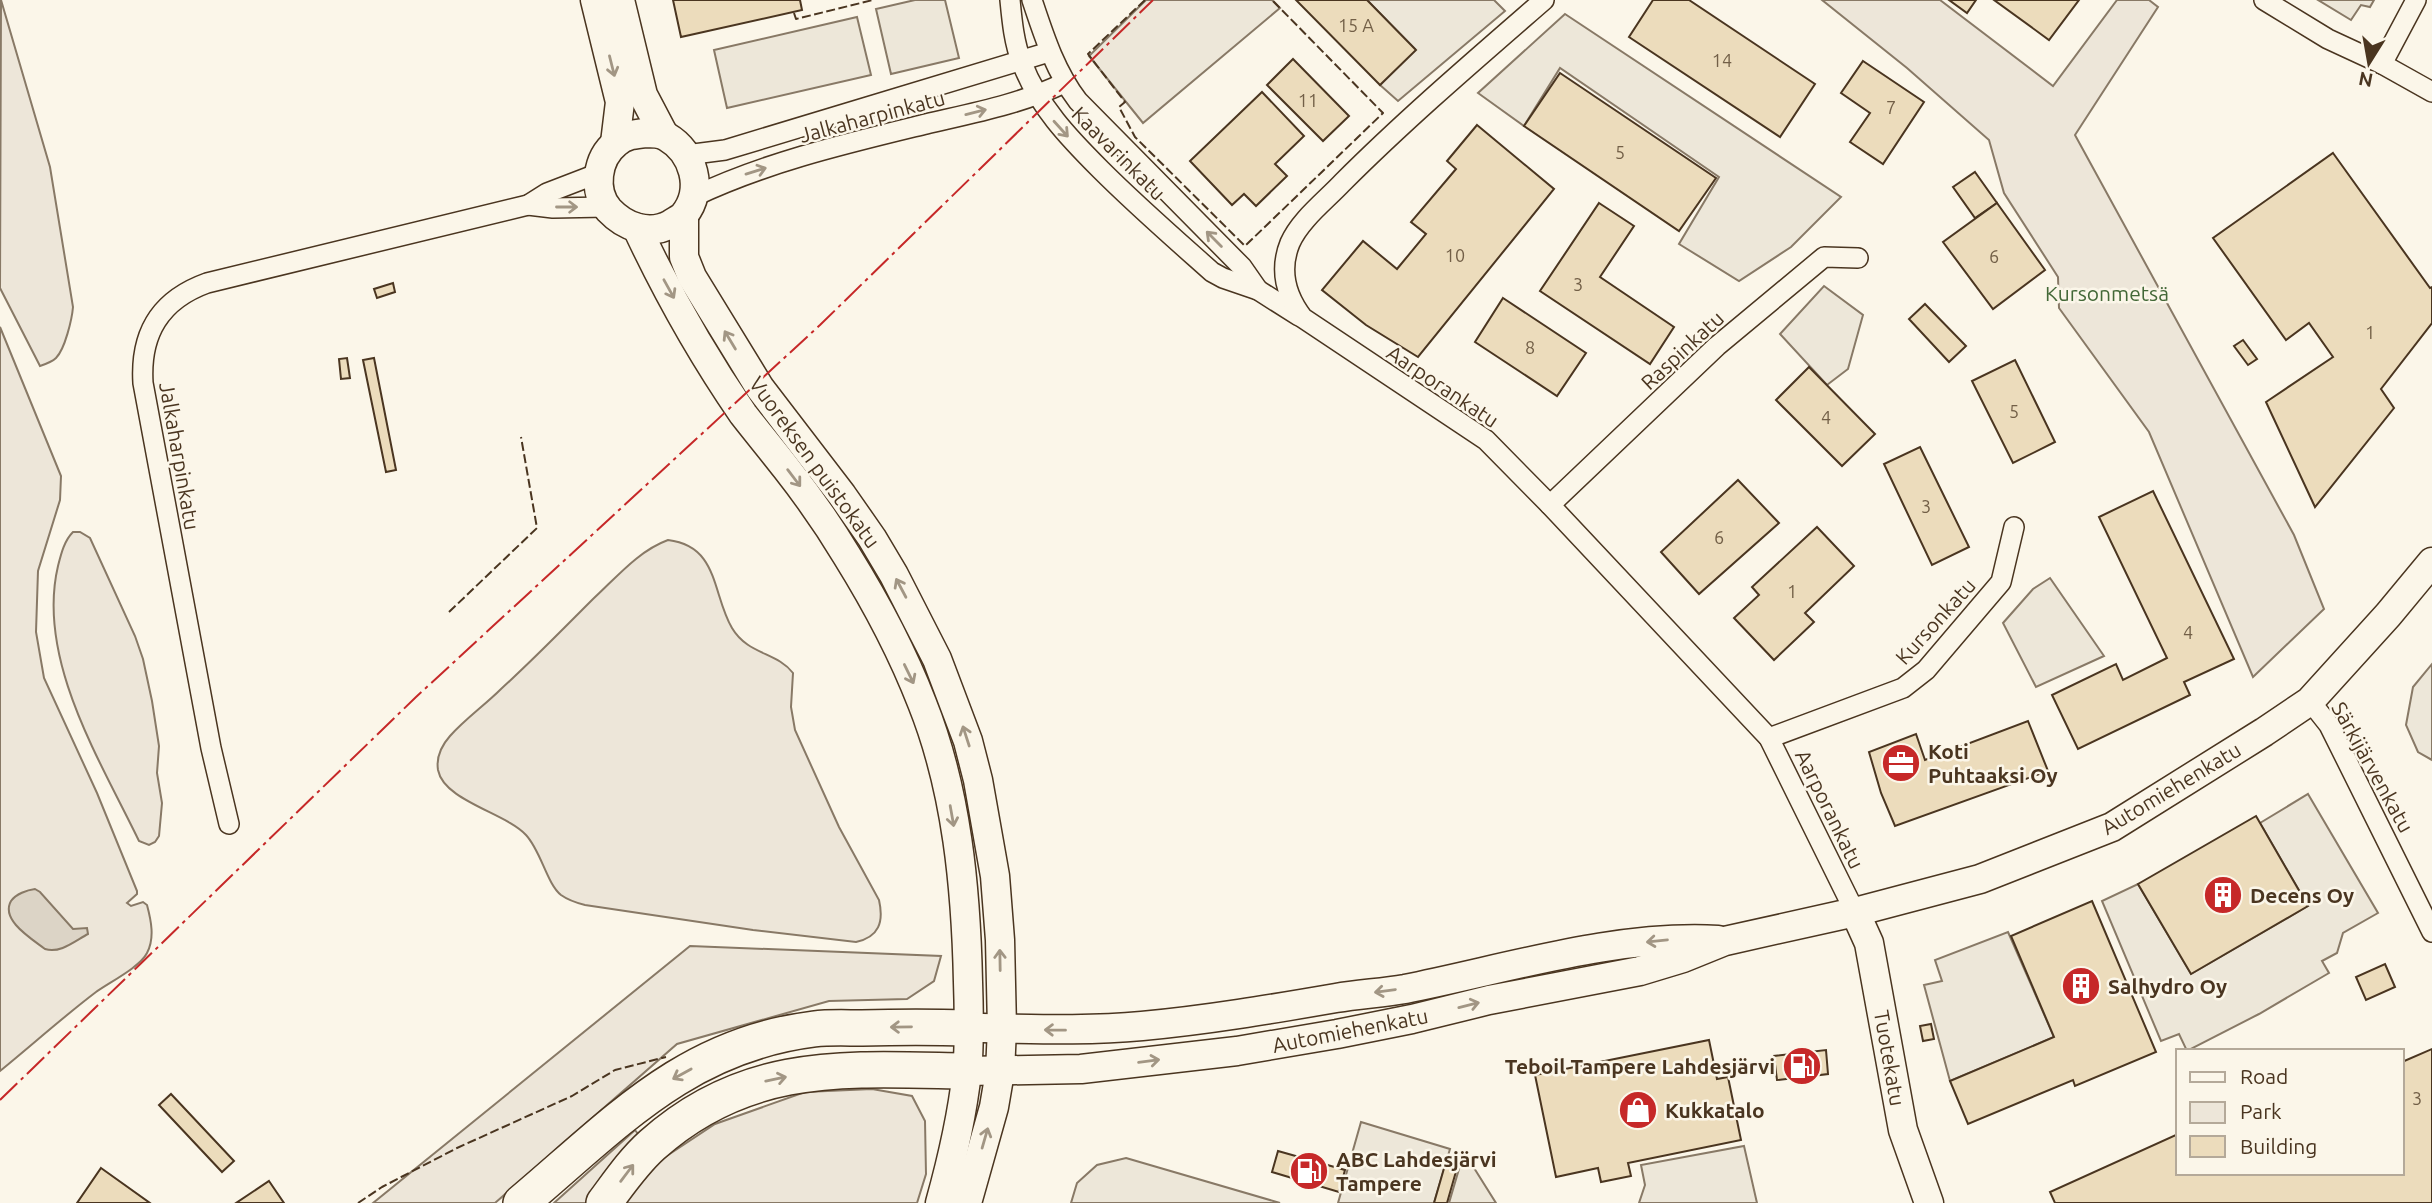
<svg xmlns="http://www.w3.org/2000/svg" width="2432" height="1203" viewBox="0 0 2432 1203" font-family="Ubuntu,sans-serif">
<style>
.green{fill:#ede6d9;stroke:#887966;stroke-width:2}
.parking{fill:#ede7d9;stroke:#887966;stroke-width:2}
.water{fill:#dcd4c6;stroke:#887966;stroke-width:2}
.building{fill:#ecdcbc;stroke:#4a3520;stroke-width:2}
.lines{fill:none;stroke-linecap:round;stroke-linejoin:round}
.street-casing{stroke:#4a3520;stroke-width:22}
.secondary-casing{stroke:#4a3520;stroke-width:31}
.highway-casing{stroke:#4a3520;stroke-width:38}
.street{stroke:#fbf6e9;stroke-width:19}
.secondary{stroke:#fbf6e9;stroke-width:28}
.highway{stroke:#fbf6e9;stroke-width:35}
.fence{stroke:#4a3520;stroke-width:2;stroke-dasharray:9 3.5;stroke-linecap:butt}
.power{stroke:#c62828;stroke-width:2;stroke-dasharray:24 5 3.5 5;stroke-linecap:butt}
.oneway{stroke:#a29684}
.labels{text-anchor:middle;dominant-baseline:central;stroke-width:5;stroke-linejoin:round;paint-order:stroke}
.number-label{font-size:18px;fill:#725f47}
.street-label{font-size:21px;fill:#4a3520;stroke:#fbf6e9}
.park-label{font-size:21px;fill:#436837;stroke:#fbf6e9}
.poi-label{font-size:21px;font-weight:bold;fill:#4a3520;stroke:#fbf6e9;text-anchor:start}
</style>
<rect width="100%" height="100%" fill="#fbf6e9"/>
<g class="green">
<path d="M1 0 50 167 73 307C72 319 65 349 56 358 52 362 46 364 40 366L0 288Z"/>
<path d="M1822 0H1940L2053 86 2117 0H2149L2158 7 2075 135 2294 535 2324 609 2253 677 2149 432 2059 308 2058 277 2004 193 1989 140 1907 68Z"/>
<path d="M0 327 61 476 60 500 38 571 36 632 44 678 97 793 137 891V894L127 903 131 906 143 902 147 905C151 920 155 938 147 953 140 967 110 982 96 992 63 1017 32 1045 0 1071Z"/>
<path d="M73 532H80L90 538 135 636 143 659 152 701 159 746 157 773 162 803 159 836 155 842 149 845 139 841C100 760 36 659 58 566 61 554 64 541 73 532Z"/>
<path d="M668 540C719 546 712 594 732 628 748 655 777 652 793 673L791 707 795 730 839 827 879 900C884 922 879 937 856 942L753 930 585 905C577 903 568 900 561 895 547 884 541 851 526 835 506 813 444 801 438 770 436 757 442 745 450 736 465 719 485 705 501 689 533 660 563 629 593 599 616 578 638 551 668 540Z"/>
<path d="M690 946 941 956 934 981 907 999 829 1001 677 1044 495 1203H373Z"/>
<path d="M872 1089 912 1096 925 1121 926 1174 917 1203H621L650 1167 715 1124 805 1092Z"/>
<path d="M635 1130 641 1138 590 1203H554Z"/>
</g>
<g class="parking">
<path d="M915 0H945L959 58 891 74 876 9Z"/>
<path d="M1146 0H1272L1280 8 1143 123 1089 56Z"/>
<path d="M1367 0H1494L1505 11 1398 101 1380 85 1415 49Z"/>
<path d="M2318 0H2374L2370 7 2361 5 2351 20Z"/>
<path d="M1565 14 1841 197 1791 247 1739 281 1679 244 1719 177 1560 68 1524 126 1478 93Z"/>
<path d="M857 17 871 75 727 108 714 50Z"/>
<path d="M1824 286 1863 315 1848 369 1827 385 1780 334Z"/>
<path d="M2050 578 2104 656 2036 687 2003 623 2033 589Z"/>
<path d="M2432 664V760L2418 752 2406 725 2413 687Z"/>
<path d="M2308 794 2378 913 2343 933 2337 953 2322 961 2329 973 2259 1014 2187 1051 2179 1034 2161 1041 2102 901 2138 884 2191 974 2308 906 2260 823Z"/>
<path d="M2008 932 2054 1037 1950 1081 1924 985 1942 981 1935 960Z"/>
<path d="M1361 1122 1450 1149 1434 1203H1338Z"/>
<path d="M1744 1146 1757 1203H1639L1645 1185 1641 1165Z"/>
<path d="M1464 1152 1496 1203H1449Z"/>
<path d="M1126 1158 1280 1203H1071L1077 1183 1097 1165Z"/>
</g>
<path class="water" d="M35 889 40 892 73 929 87 928 88 934C75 941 60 954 45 949 32 939 0 920 11 901 16 894 27 890 35 889Z"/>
<g class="building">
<path d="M673 0H800L802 10 681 37Z"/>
<path d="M1296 0H1367L1416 50 1380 85Z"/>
<path d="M1653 0H1689L1815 84 1780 137 1629 37Z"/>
<path d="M1949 0H1976L1967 13Z"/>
<path d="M1994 0H2079L2049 40Z"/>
<path d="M1293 59 1349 116 1323 141 1267 85Z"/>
<path d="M1863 61 1924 102 1883 164 1850 142 1870 113 1841 93Z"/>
<path d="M1560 73 1716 178 1679 231 1524 126Z"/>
<path d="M1262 92 1304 136 1275 164 1287 176 1256 206 1244 194 1232 205 1190 161Z"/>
<path d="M1477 125 1554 189 1418 357 1366 325 1322 290 1363 241 1397 269 1426 234 1411 222 1456 169 1447 161Z"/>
<path d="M2333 153 2430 288 2432 287V323L2381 389 2394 408 2315 507 2266 402 2333 357 2309 323 2286 340 2213 238Z"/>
<path d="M1975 172 1997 203 1975 218 1953 187Z"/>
<path d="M1599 203 1634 226 1600 277 1674 327 1650 364 1540 291Z"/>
<path d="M1997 203 2045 270 1993 309 1943 242Z"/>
<path d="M393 283 395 292 377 298 374 289Z"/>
<path d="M1503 298 1586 353 1557 396 1475 342Z"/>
<path d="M1925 304 1966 346 1949 362 1909 319Z"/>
<path d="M2243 340 2257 359 2248 365 2234 346Z"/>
<path d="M347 358 350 378 341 379 339 359Z"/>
<path d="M374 358 396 470 386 472 363 360Z"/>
<path d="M2015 360 2055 442 2013 463 1972 381Z"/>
<path d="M1809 367 1875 434 1842 466 1776 400Z"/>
<path d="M1920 447 1969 547 1932 565 1884 464Z"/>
<path d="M1738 480 1779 523 1699 594 1661 552Z"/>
<path d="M2153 491 2234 659 2184 682 2190 695 2078 749 2052 695 2116 664 2123 680 2167 658 2099 517Z"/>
<path d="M1817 527 1854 566 1805 613 1814 622 1774 660 1734 618 1759 595 1752 587Z"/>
<path d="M2028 721 2048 771 1895 826 1881 793 1869 752 1916 734 1925 760Z"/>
<path d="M2256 816 2308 906 2191 974 2138 884Z"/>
<path d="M2092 901 2156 1052 2075 1086 2073 1080 1968 1124 1950 1081 2054 1037 2011 936Z"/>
<path d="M2385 964 2395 987 2366 1000 2356 977Z"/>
<path d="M1931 1024 1934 1039 1923 1041 1920 1026Z"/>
<path d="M1709 1040 1717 1079 1728 1077 1741 1140 1628 1163 1631 1176 1601 1182 1598 1168 1556 1177 1535 1075Z"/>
<path d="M2432 1049V1203H2055L2050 1192 2178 1134V1173H2402V1062Z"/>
<path d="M1826 1050 1828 1074 1777 1080 1774 1056Z"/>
<path d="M171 1094 234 1161 222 1172 159 1105Z"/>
<path d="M1278 1151 1345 1170 1339 1192 1272 1172Z"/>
<path d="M1447 1158 1459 1161 1447 1203H1434Z"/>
<path d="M101 1168 150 1203H77Z"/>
<path d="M269 1181 284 1203H236Z"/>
</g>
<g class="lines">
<g class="street-casing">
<g id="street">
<path d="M1010 0C1012 21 1014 43 1022 63 1039 107 1068 137 1101 170 1137 206 1175 239 1212 272L1223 278 1258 290 1299 316"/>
<path d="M1032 0C1044 36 1055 71 1078 101L1242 267 1258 290"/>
<path d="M1544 0C1475 60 1406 119 1342 183 1325 201 1300 220 1290 243 1279 270 1286 296 1303 318L1486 440 1550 505 1769 738 1855 912"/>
<path d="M2264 0 2328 39 2382 64 2432 92"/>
<path d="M2382 64 2416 0"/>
<path d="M686 155 725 150 1049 52"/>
<path d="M693 197C766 162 848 143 926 124 973 113 1021 104 1064 83"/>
<path d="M528 205 553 208 606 207"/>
<path d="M1550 505 1717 346 1824 257 1858 258"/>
<path d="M2310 701 2329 725 2432 932"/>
<path d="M1769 738 1903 688 1926 670 2001 582 2014 527"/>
<path d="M229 824 211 748 143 383C140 334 160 300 207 283L528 205 547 193 599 173"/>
</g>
</g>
<g class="secondary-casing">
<g id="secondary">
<path d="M595 0 620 102 615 143"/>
<path d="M620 0 643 95 664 135"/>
<path d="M646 133C653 133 661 133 667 137 693 152 705 189 684 215 682 218 675 221 671 224 649 236 625 227 609 210 592 191 597 158 616 143 625 135 635 134 646 133Z"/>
<path d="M684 216V257L692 277 760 388 842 495 872 538 894 575 937 659 968 741 978 780 995 876 1000 940 1002 1028 1000 1072 994 1107 967 1203"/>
<path d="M637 228C667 292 703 356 743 414 757 432 772 450 786 468 808 496 829 526 847 556 875 601 903 654 922 703 957 790 966 889 968 982 969 1012 970 1042 967 1072 962 1116 952 1160 940 1203"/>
<path d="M1855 912 1869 943 1903 1130 1929 1203"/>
<path d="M983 1028C1036 1029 1089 1031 1142 1026 1207 1020 1272 1009 1336 998 1359 994 1382 993 1405 989 1506 969 1615 934 1718 940"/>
<path d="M967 1071 1081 1069 1237 1051 1337 1034 1412 1019 1489 1000 1640 971 1683 958 1725 941 1855 912 1980 879 2112 827 2264 732 2310 701 2388 615 2432 562"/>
</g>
</g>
<g class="highway-casing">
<g id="highway">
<path d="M521 1203C615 1124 685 1045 814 1029 830 1027 847 1028 862 1028 898 1027 934 1027 969 1028"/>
<path d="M604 1203C619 1183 633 1162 652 1145 748 1059 848 1069 967 1071"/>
</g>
</g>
<use href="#street" class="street"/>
<use href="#secondary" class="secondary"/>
<use href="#highway" class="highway"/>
<g class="fence">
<path d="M1145 0 1088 54 1125 102 1119 107 1135 137 1245 246 1383 113 1272 0"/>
<path d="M794 13 796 19 873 0"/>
<path d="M449 612 537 528 521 437"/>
<path d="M358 1203 382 1187 457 1148 572 1096 615 1070 666 1057"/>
</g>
<path class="power" d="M0 1100 416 697 820 325 1153 0"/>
</g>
<defs><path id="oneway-shaft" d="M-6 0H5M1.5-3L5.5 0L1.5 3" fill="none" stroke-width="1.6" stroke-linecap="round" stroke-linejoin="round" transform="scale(1.75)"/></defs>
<g class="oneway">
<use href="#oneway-shaft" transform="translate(612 66) rotate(76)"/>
<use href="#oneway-shaft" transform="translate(976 112) rotate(-14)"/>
<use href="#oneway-shaft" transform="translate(1061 129) rotate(48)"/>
<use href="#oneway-shaft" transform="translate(756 171) rotate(-17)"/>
<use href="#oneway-shaft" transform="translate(567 207)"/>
<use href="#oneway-shaft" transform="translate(1214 239) rotate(-135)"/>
<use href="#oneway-shaft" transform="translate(669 289) rotate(61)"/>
<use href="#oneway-shaft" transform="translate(730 340) rotate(-121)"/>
<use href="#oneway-shaft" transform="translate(794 478) rotate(53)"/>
<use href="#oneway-shaft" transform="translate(901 588) rotate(-118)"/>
<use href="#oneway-shaft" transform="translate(909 674) rotate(64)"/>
<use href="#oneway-shaft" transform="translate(966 736) rotate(-108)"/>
<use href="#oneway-shaft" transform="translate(952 816) rotate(80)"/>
<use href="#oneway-shaft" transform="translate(1657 941) rotate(174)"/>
<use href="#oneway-shaft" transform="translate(1000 960) rotate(-91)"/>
<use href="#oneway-shaft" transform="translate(1385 991) rotate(172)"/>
<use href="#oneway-shaft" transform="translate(1469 1005) rotate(-14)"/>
<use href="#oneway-shaft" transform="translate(901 1027) rotate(179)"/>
<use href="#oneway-shaft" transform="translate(1055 1030) rotate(-179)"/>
<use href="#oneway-shaft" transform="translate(1149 1061) rotate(-7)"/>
<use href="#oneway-shaft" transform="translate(682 1074) rotate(151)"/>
<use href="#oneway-shaft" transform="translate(776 1079) rotate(-12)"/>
<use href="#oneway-shaft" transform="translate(985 1138) rotate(-74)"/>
<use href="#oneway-shaft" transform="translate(627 1173) rotate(-53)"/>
</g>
<defs>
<g id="office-disc" transform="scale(2.0125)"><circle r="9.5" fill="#c62828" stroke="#fbf6e9"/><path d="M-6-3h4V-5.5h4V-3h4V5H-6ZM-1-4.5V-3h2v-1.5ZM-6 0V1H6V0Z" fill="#fff"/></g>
<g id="building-disc" transform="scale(2.0125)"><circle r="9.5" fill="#c62828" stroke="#fbf6e9"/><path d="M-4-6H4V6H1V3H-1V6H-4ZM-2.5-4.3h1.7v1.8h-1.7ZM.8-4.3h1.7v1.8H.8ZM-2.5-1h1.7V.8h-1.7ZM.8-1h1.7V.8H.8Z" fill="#fff"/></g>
<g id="fuel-disc" transform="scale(2.0125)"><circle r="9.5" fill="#c62828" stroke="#fbf6e9"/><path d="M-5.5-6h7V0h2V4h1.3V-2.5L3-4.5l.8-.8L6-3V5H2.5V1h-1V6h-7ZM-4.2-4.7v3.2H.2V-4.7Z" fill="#fff"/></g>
<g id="shop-disc" transform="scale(2.0125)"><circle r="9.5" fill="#c62828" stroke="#fbf6e9"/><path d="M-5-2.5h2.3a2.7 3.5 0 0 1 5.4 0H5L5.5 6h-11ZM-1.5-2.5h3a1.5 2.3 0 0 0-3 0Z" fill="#fff"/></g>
</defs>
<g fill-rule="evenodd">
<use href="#office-disc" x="1901" y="763"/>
<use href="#building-disc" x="2223" y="895"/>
<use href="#building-disc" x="2081" y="986"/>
<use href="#fuel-disc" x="1802" y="1066"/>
<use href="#shop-disc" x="1638" y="1110"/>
<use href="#fuel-disc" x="1309" y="1171"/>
</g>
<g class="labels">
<g class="number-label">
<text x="1356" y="25">15 A</text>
<text x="1722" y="60">14</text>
<text x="1308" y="100">11</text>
<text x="1891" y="107">7</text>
<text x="1620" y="152">5</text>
<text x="1455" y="255">10</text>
<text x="1994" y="256">6</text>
<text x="1578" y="284">3</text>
<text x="2370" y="332">1</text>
<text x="1530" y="347">8</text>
<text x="2014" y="411">5</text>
<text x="1826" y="417">4</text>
<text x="1926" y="506">3</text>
<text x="1719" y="537">6</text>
<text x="1792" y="591">1</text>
<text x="2188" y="632">4</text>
<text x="2417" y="1098">3</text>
</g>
<g class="street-label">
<text transform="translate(872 116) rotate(-15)">Jalkaharpinkatu</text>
<text transform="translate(1119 153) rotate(45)">Kaavarinkatu</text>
<text transform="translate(1682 350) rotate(-43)">Raspinkatu</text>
<text transform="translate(1443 386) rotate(34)">Aarporankatu</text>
<text transform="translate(180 456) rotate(80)">Jalkaharpinkatu</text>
<text transform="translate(815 462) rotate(54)">Vuoreksen puistokatu</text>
<text transform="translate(1935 621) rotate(-48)">Kursonkatu</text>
<text transform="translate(2373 767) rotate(61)">Särkijärvenkatu</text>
<text transform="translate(2171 788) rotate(-31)">Automiehenkatu</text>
<text transform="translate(1830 809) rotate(64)">Aarporankatu</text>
<text transform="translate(1350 1030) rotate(-11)">Automiehenkatu</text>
<text transform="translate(1890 1058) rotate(80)">Tuotekatu</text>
</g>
<g class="park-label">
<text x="2107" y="293">Kursonmetsä</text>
</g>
<g class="poi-label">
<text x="1928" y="751">Koti<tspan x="1928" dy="24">Puhtaaksi Oy</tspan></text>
<text x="2250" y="895">Decens Oy</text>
<text x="2108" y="986">Salhydro Oy</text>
<text x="1775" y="1066" text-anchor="end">Teboil Tampere Lahdesjärvi</text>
<text x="1665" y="1110">Kukkatalo</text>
<text x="1336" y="1159">ABC Lahdesjärvi<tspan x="1336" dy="24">Tampere</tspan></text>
</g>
</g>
<rect x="2176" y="1049" width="228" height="126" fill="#fbf6e9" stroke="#b4a999" stroke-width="2"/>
<rect x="2190" y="1072" width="35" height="10" fill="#fbf6e9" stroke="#b4a999" stroke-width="2"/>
<text x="2240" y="1084" font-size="21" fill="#4a3520">Road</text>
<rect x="2190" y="1102" width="35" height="21" fill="#ede6d9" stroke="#b4a999" stroke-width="2"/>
<text x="2240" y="1119" font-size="21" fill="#4a3520">Park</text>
<rect x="2190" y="1136" width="35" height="21" fill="#ecdcbc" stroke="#b4a999" stroke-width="2"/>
<text x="2240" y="1154" font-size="21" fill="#4a3520">Building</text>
<g transform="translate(2369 63) rotate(191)" stroke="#fbf6e9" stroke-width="5" paint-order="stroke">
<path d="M0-5L12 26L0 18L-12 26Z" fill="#4a3520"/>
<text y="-10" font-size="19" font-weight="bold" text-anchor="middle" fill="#4a3520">N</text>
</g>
</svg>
